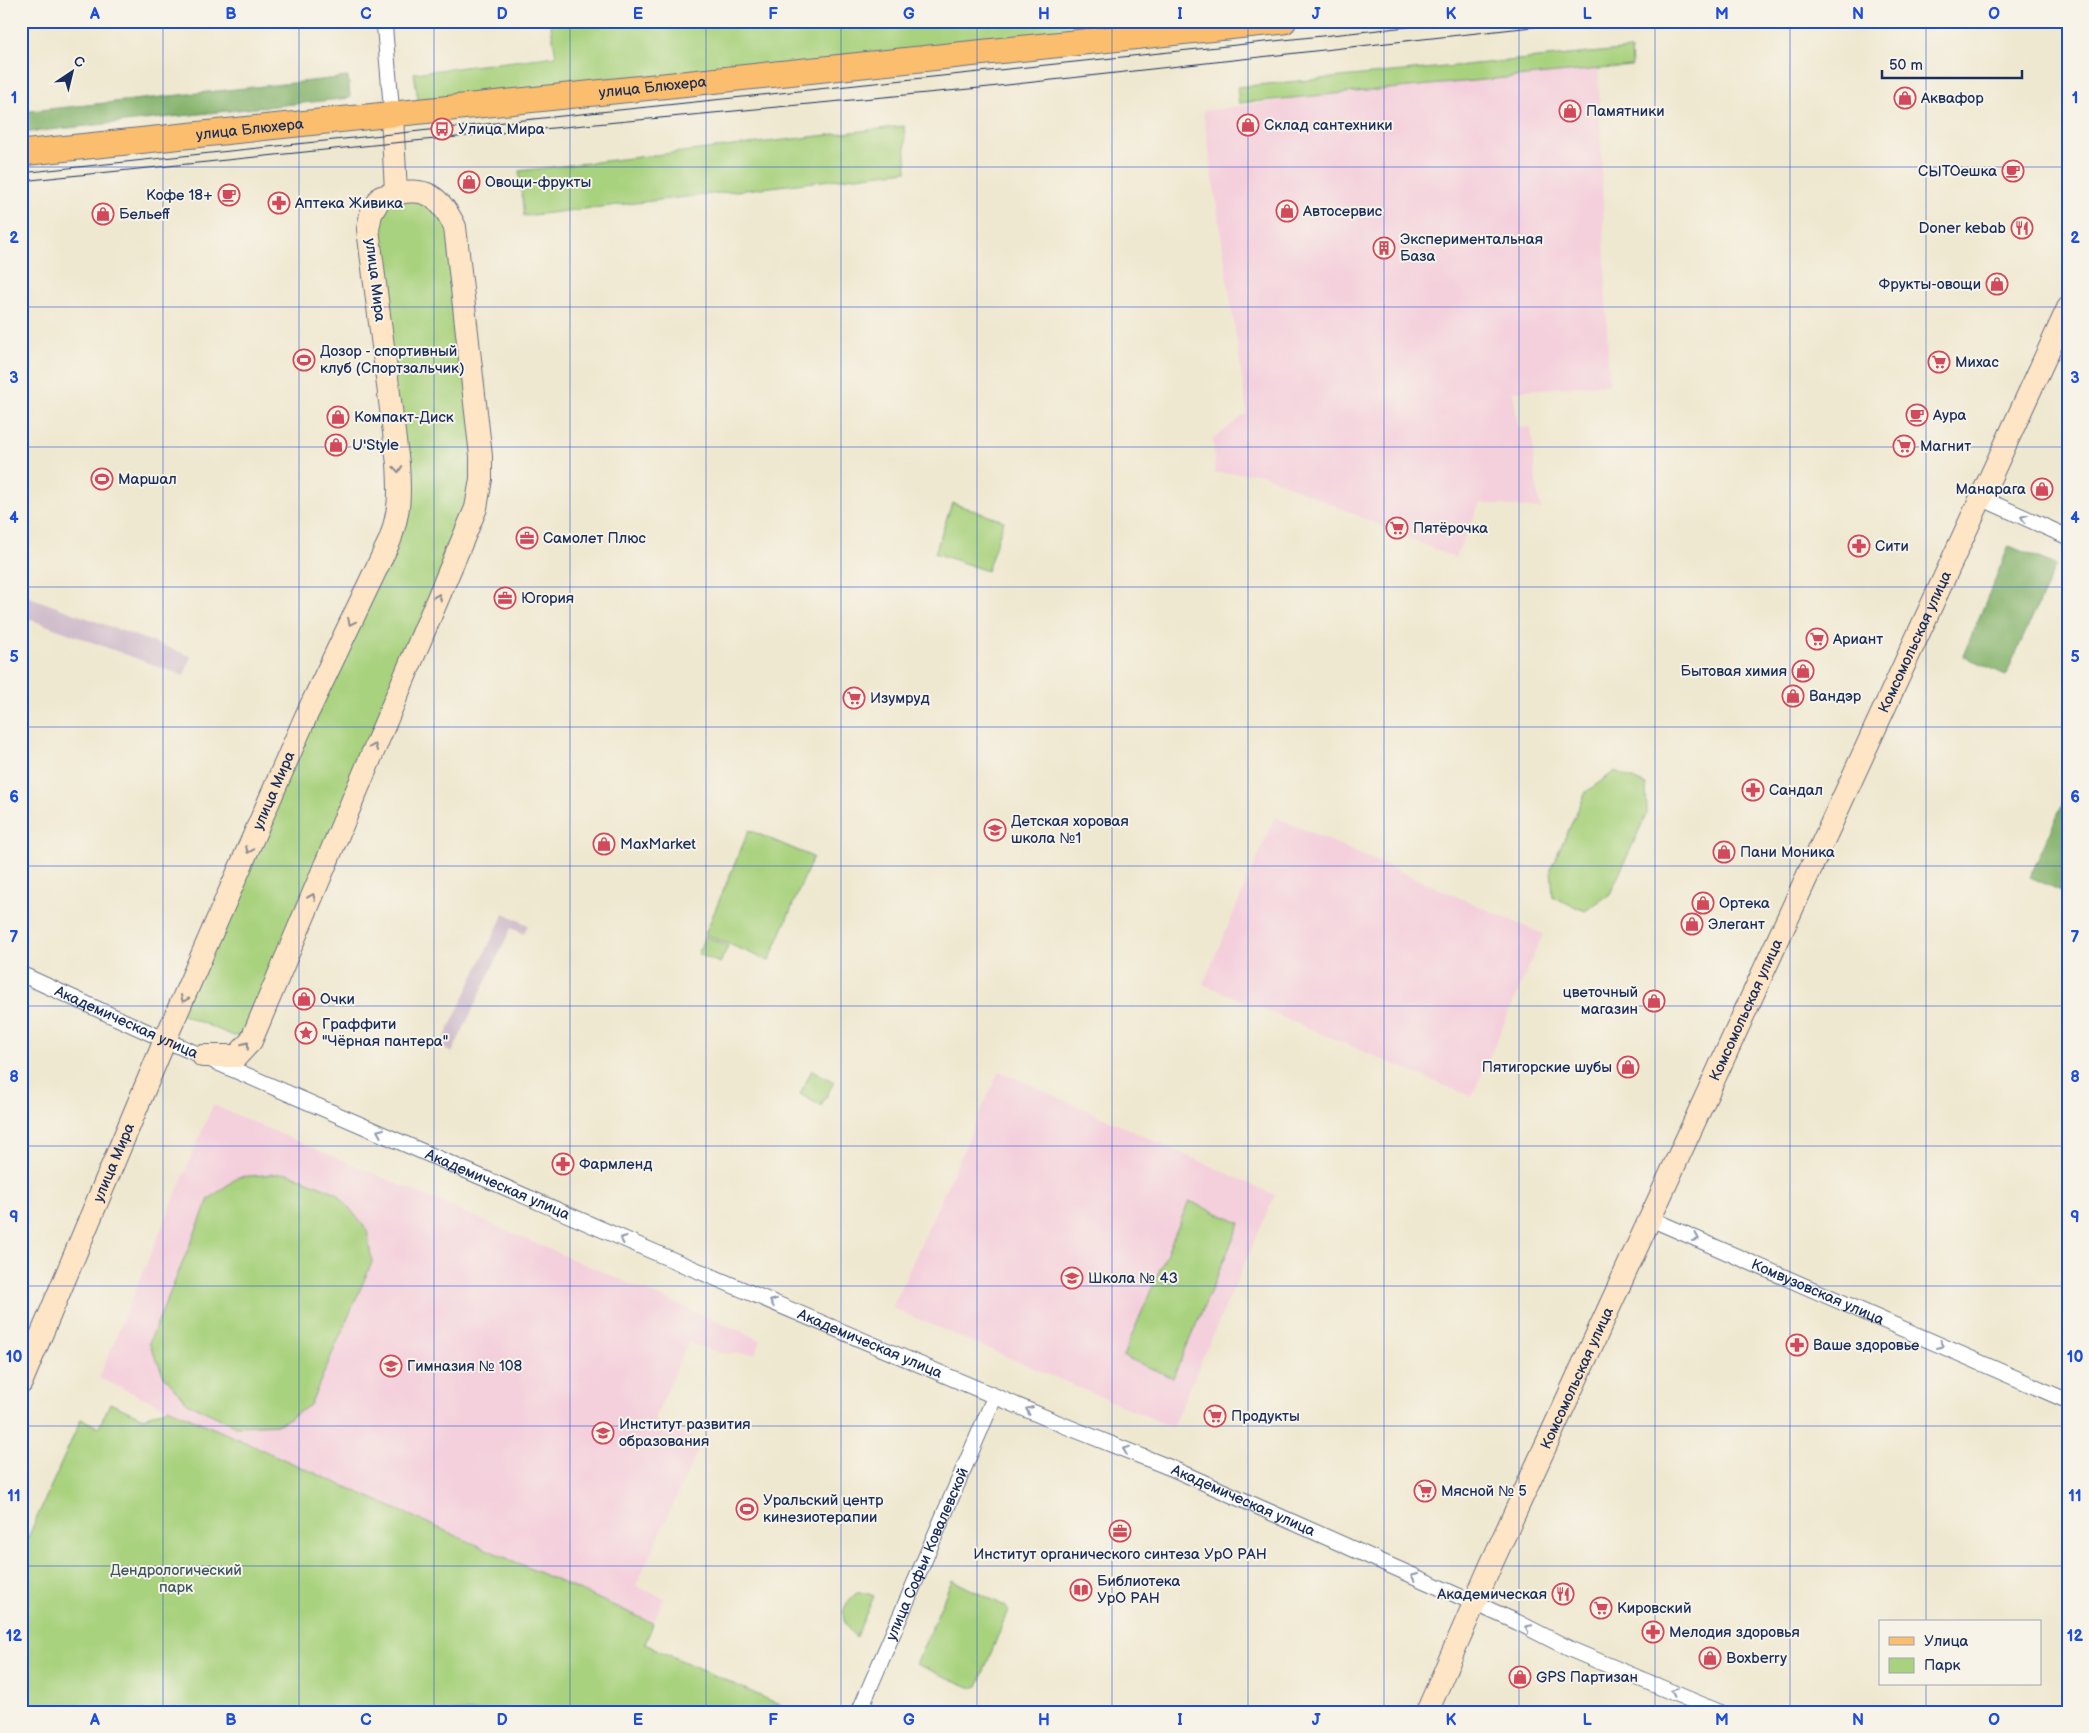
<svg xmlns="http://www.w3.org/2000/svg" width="2089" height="1733" viewBox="0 0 2089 1733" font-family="'Balsamiq Sans',sans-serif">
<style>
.built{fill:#f4cfdc}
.industrial{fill:#d0bdcc}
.green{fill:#a9d27e;stroke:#62806e}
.forest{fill:#86b46d;stroke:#507266}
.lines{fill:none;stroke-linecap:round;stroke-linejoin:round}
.street-casing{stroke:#657086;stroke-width:17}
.secondary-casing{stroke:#657086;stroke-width:24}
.primary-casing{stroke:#657086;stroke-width:27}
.street{stroke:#fff;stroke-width:15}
.secondary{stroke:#fde5c5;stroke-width:22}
.primary{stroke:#fabe6e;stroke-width:25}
.tram{stroke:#1b2f5e;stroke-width:1}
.oneway{stroke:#8c8a92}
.oneway2{stroke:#8d97ae}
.grid{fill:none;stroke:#1d4ed8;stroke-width:1;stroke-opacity:0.55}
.labels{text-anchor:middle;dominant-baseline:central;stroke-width:4;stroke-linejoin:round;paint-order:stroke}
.street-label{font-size:15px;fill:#1b2f5e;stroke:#f7f3e8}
.poi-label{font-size:15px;fill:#1b2f5e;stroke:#f7f3e8;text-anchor:start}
.park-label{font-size:15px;fill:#3e5866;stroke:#f7f3e8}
.neatline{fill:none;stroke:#1d4ed8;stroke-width:2}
.grid-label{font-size:16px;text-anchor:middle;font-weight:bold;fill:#1d4ed8}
</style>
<rect width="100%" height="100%" fill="#f7f3e8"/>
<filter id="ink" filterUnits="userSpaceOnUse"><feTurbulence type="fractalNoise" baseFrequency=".02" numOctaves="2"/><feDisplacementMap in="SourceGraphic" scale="10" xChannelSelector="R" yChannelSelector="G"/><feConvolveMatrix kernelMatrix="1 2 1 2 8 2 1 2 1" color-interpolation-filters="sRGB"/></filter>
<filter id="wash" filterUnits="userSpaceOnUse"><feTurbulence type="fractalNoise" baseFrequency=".0096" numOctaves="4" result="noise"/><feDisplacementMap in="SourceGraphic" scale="20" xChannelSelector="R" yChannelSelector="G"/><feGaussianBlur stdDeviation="1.12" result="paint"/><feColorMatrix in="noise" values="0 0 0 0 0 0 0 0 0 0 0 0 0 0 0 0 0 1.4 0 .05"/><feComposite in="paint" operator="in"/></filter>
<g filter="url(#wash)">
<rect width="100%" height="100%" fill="#efe8d0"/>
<g class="built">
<path d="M1598 56 1609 384 1513 391 1518 428 1531 427 1536 483 1541 509 1480 503 1455 558 1262 474 1215 473 1213 439 1247 413 1203 111Z"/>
<path d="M1275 817 1543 934 1472 1097 1203 984Z"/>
<path d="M999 1071 1275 1195 1172 1427 892 1308Z"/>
<path d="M213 1105 761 1340 755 1354 719 1353 688 1342 654 1421 702 1441 636 1586 664 1598 653 1623 99 1378Z"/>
</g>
<g class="industrial">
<path d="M21 594 191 656 184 676 21 616Z"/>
<path d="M504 913 528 925 524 934 511 928 452 1053 440 1047Z"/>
</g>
<g class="green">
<path d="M550 21H1285L420 112 414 73 556 56Z"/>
<path d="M1631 49 1632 66 1239 103 1237 87Z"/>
<path d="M904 126 907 171 524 216 519 171Z"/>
<path d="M396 192 446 209 481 479 254 1034 234 1036 178 1013 398 515 368 229Z"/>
<path d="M952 503 1004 521 987 571 935 553Z"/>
<path d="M1615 771 1646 785 1647 813 1610 894 1585 911 1553 897 1551 868 1586 792Z"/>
<path d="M749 830 813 857 769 961 705 934Z"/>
<path d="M705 936 728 946 720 963 698 954Z"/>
<path d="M812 1070 834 1082 821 1106 800 1094Z"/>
<path d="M288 1173 337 1193 367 1230 372 1262 310 1405 280 1424 236 1426 187 1403 164 1376 149 1343 209 1199 238 1177Z"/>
<path d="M1189 1201 1240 1223 1173 1378 1123 1356Z"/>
<path d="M110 1403 143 1418 168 1408 653 1623 645 1644 796 1712H21V1553L81 1419 99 1427Z"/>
<path d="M952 1580 1005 1606 1008 1610 978 1686 972 1688 916 1664Z"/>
<path d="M857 1593H866L874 1596 856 1637C839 1623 839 1606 857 1593Z"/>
</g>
<g class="forest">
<path d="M348 77 350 98 21 133V112Z"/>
<path d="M2009 546 2056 565 2006 675 1963 656Z"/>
<path d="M2068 791V894L2030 877Z"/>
</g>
</g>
<g filter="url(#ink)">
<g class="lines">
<g class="street-casing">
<g id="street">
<path d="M384 21 392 115"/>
<path d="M1981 498 2068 537"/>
<path id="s1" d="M21 974 165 1040 668 1258 1063 1425 1171 1468 1517 1622 1572 1650 1719 1712"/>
<path id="s2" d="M1651 1219 2068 1401"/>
<path id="s3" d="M859 1712 995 1396"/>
</g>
</g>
<g class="secondary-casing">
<g id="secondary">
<path d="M392 115 396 192"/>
<path id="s4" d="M21 1383 165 1040 306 716 390 540C400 510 400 495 398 464L368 229 371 214 381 197C420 186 437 189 455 227L481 456V479L476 508 251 1041 237 1056H203"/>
<path id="s5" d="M1427 1712 1490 1567 2068 308"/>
</g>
</g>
<g class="primary-casing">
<g id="primary">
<path id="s6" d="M21 153 1284 21"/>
</g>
</g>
<use href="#street" class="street"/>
<use href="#secondary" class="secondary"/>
<use href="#primary" class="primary"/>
<g class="tram">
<path d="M21 173 1464 21"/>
<path d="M21 181 393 143 980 88 1586 21"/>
</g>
</g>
<defs><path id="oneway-chevron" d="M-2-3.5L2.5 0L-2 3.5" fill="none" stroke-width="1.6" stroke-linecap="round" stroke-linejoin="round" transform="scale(1.25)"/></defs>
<g class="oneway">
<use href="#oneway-chevron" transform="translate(398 469) rotate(85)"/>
<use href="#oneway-chevron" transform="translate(438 597) rotate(-67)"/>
<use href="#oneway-chevron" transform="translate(351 622) rotate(116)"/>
<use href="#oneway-chevron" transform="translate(374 747) rotate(-67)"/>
<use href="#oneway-chevron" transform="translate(249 850) rotate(113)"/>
<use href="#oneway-chevron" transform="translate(312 897) rotate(-67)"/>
<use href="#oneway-chevron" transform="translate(184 999) rotate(113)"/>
<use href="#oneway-chevron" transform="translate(246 1045) rotate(-51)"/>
</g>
<g class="oneway2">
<use href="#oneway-chevron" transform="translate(2024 518) rotate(-156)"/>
<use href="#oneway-chevron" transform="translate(380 1132) rotate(-157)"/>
<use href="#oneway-chevron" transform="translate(1696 1238) rotate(24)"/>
<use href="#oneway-chevron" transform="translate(623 1239) rotate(-156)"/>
<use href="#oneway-chevron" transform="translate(773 1302) rotate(-158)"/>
<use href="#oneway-chevron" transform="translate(1941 1345) rotate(24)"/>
<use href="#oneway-chevron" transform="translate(1029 1410) rotate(-156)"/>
<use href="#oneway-chevron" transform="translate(1126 1450) rotate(-159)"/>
<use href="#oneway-chevron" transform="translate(1414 1576) rotate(-156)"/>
<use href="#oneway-chevron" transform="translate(1528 1628) rotate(-153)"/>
<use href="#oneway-chevron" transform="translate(1674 1692) rotate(-158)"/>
</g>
</g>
<path class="grid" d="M163 21V1712M299 21V1712M434 21V1712M570 21V1712M706 21V1712M841 21V1712M977 21V1712M1112 21V1712M1248 21V1712M1384 21V1712M1519 21V1712M1655 21V1712M1790 21V1712M1926 21V1622M21 167H2068M21 307H2068M21 447H2068M21 587H2068M21 727H2068M21 866H2068M21 1006H2068M21 1146H2068M21 1286H2068M21 1426H2068M21 1566H2068M1926 1684V1712"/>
<defs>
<g id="shop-ring" transform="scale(1.125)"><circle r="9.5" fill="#f7f3e8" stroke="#d1495b" stroke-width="1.5"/><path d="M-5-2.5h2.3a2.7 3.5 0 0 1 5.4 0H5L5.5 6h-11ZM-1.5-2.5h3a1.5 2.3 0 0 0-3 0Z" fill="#d1495b"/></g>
<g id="bus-ring" transform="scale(1.125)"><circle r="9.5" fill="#f7f3e8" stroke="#d1495b" stroke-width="1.5"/><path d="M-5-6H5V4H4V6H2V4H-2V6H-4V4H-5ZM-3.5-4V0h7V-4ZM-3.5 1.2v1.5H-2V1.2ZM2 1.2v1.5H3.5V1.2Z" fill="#d1495b"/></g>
<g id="cafe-ring" transform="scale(1.125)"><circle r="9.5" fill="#f7f3e8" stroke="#d1495b" stroke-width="1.5"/><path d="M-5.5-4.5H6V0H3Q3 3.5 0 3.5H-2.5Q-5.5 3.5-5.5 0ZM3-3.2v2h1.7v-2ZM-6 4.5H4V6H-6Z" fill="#d1495b"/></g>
<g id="pharmacy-ring" transform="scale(1.125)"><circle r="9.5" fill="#f7f3e8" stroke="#d1495b" stroke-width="1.5"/><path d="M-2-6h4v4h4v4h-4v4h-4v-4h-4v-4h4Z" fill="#d1495b"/></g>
<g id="restaurant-ring" transform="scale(1.125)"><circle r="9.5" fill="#f7f3e8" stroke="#d1495b" stroke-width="1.5"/><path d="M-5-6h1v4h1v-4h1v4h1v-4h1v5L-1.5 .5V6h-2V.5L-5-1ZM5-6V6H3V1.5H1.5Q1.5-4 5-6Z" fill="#d1495b"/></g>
<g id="building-ring" transform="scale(1.125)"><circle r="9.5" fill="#f7f3e8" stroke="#d1495b" stroke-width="1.5"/><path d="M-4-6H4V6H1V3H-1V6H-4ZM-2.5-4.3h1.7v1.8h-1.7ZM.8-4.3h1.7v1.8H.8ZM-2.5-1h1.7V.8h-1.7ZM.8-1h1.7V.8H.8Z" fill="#d1495b"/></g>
<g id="stadium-ring" transform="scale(1.125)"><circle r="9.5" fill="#f7f3e8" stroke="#d1495b" stroke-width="1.5"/><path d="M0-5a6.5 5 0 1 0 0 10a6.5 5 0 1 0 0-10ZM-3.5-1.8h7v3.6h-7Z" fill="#d1495b"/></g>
<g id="supermarket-ring" transform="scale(1.125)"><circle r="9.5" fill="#f7f3e8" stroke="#d1495b" stroke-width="1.5"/><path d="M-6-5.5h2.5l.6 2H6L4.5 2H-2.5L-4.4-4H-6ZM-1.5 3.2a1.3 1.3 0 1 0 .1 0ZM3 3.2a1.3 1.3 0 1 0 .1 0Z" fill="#d1495b"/></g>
<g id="office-ring" transform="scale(1.125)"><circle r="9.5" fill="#f7f3e8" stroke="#d1495b" stroke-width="1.5"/><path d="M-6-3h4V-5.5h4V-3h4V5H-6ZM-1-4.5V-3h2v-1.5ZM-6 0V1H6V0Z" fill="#d1495b"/></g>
<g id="school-ring" transform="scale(1.125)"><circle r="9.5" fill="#f7f3e8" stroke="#d1495b" stroke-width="1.5"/><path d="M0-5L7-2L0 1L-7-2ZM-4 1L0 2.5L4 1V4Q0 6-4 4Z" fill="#d1495b"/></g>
<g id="sight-ring" transform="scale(1.125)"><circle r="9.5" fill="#f7f3e8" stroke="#d1495b" stroke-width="1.5"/><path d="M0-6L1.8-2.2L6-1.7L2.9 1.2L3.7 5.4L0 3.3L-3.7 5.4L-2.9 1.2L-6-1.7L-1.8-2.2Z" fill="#d1495b"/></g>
<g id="library-ring" transform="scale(1.125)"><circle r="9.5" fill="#f7f3e8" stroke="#d1495b" stroke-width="1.5"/><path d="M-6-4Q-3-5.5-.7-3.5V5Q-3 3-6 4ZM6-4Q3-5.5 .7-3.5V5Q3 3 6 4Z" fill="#d1495b"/></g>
</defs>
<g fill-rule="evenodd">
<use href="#shop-ring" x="1905" y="98"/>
<use href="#shop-ring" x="1570" y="111"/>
<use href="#shop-ring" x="1248" y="125"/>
<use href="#bus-ring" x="442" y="129"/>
<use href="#cafe-ring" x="2013" y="171"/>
<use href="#shop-ring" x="469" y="182"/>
<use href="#cafe-ring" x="229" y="195"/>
<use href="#pharmacy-ring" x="279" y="203"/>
<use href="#shop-ring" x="1287" y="211"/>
<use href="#shop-ring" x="103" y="214"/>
<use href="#restaurant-ring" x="2022" y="228"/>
<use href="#building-ring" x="1384" y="248"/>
<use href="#shop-ring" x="1997" y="284"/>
<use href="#stadium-ring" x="304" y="360"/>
<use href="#supermarket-ring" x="1939" y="362"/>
<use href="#cafe-ring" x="1917" y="415"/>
<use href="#shop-ring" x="338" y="417"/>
<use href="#shop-ring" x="336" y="445"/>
<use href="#supermarket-ring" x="1904" y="446"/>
<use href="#stadium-ring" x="102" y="479"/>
<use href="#shop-ring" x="2042" y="489"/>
<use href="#supermarket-ring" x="1397" y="528"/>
<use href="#office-ring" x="527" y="538"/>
<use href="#pharmacy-ring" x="1859" y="546"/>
<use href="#office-ring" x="505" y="598"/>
<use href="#supermarket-ring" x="1817" y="639"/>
<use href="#shop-ring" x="1803" y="671"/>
<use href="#shop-ring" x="1793" y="696"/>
<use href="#supermarket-ring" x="854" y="698"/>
<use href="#pharmacy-ring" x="1753" y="790"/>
<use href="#school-ring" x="995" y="830"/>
<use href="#shop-ring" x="604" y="844"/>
<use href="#shop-ring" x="1724" y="852"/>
<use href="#shop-ring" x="1703" y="903"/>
<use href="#shop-ring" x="1692" y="924"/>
<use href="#shop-ring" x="304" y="999"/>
<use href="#shop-ring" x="1654" y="1001"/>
<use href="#sight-ring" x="306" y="1033"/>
<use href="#shop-ring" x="1628" y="1067"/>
<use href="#pharmacy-ring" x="563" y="1164"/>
<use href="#school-ring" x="1072" y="1278"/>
<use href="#pharmacy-ring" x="1797" y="1345"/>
<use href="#school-ring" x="391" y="1366"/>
<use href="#supermarket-ring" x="1215" y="1416"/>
<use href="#school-ring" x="603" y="1433"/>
<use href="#supermarket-ring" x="1425" y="1491"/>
<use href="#stadium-ring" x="747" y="1509"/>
<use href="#office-ring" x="1120" y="1531"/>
<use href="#library-ring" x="1081" y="1590"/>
<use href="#restaurant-ring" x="1563" y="1594"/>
<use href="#supermarket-ring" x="1601" y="1608"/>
<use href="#pharmacy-ring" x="1653" y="1632"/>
<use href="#shop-ring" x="1710" y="1658"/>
<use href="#shop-ring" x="1520" y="1677"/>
</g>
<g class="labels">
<g class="street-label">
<text stroke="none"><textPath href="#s6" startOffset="635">улица Блюхера</textPath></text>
<text stroke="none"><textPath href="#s6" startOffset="230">улица Блюхера</textPath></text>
<text transform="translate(375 280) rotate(83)">улица Мира</text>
<text stroke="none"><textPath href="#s5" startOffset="1176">Комсомольская улица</textPath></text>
<text stroke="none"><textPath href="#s4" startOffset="644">улица Мира</textPath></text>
<text stroke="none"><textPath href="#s5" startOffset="771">Комсомольская улица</textPath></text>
<text stroke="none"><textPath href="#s1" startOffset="116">Академическая улица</textPath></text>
<text stroke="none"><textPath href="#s4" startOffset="239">улица Мира</textPath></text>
<text stroke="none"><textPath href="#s1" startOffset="521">Академическая улица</textPath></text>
<text stroke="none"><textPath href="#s2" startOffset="182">Комвузовская улица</textPath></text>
<text stroke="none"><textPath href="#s1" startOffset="926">Академическая улица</textPath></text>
<text stroke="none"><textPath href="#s5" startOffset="366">Комсомольская улица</textPath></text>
<text stroke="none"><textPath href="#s1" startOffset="1331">Академическая улица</textPath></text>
<text stroke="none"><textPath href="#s3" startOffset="172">улица Софьи Ковалевской</textPath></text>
</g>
<g class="poi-label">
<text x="1921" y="98">Аквафор</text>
<text x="1586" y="111">Памятники</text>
<text x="1264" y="125">Склад сантехники</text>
<text x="458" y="129">Улица Мира</text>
<text x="1997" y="171" text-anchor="end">СЫТОешка</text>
<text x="485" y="182">Овощи-фрукты</text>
<text x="213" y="195" text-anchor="end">Кофе 18+</text>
<text x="295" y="203">Аптека Живика</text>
<text x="1303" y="211">Автосервис</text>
<text x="119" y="214">Бельеff</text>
<text x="2006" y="228" text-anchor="end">Doner kebab</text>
<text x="1400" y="239">Экспериментальная<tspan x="1400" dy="17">База</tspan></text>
<text x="1981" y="284" text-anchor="end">Фрукты-овощи</text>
<text x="320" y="351">Дозор - спортивный<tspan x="320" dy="17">клуб (Спортзальчик)</tspan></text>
<text x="1955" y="362">Михас</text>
<text x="1933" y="415">Аура</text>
<text x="354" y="417">Компакт-Диск</text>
<text x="352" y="445">U'Style</text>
<text x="1920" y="446">Магнит</text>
<text x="118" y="479">Маршал</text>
<text x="2026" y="489" text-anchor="end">Манарага</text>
<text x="1413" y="528">Пятёрочка</text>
<text x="543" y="538">Самолет Плюс</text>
<text x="1875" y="546">Сити</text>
<text x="521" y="598">Югория</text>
<text x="1833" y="639">Ариант</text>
<text x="1787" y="671" text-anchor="end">Бытовая химия</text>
<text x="1809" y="696">Вандэр</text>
<text x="870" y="698">Изумруд</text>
<text x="1769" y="790">Сандал</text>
<text x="1011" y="821">Детская хоровая<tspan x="1011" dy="17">школа №1</tspan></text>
<text x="620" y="844">MaxMarket</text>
<text x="1740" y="852">Пани Моника</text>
<text x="1719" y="903">Ортека</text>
<text x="1708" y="924">Элегант</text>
<text x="1638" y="992" text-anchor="end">цветочный<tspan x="1638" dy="17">магазин</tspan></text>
<text x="320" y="999">Очки</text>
<text x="322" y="1024">Граффити<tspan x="322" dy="17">"Чёрная пантера"</tspan></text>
<text x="1612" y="1067" text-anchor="end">Пятигорские шубы</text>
<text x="579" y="1164">Фармленд</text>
<text x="1088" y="1278">Школа № 43</text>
<text x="1813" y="1345">Ваше здоровье</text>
<text x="407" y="1366">Гимназия № 108</text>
<text x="1231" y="1416">Продукты</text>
<text x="619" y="1424">Институт развития<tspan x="619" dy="17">образования</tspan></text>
<text x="1441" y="1491">Мясной № 5</text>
<text x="763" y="1500">Уральский центр<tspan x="763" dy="17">кинезиотерапии</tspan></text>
<text x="1120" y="1554" text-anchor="middle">Институт органического синтеза УрО РАН</text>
<text x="1097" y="1581">Библиотека<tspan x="1097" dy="17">УрО РАН</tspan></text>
<text x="1547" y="1594" text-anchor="end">Академическая</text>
<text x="1617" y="1608">Кировский</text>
<text x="1669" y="1632">Мелодия здоровья</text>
<text x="1726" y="1658">Boxberry</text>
<text x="1536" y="1677">GPS Партизан</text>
</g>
<g class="park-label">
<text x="176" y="1570">Дендрологический<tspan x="176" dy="17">парк</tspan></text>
</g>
</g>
<rect width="2089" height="1733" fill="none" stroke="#f7f3e8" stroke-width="55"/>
<rect x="1879" y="1620" width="162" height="65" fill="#f7f3e8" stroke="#9fa5b1"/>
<rect x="1889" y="1637" width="25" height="8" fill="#fabe6e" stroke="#9fa5b1"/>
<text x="1924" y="1646" font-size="15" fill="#1b2f5e">Улица</text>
<rect x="1889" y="1658" width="25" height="15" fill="#a9d27e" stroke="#9fa5b1"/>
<text x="1924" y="1670" font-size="15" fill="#1b2f5e">Парк</text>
<g transform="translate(72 72) rotate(35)" stroke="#f7f3e8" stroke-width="4" paint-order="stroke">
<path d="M0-4L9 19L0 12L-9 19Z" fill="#1b2f5e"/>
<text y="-8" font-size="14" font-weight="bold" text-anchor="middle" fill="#1b2f5e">С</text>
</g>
<path d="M1882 70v8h140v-8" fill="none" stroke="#1b2f5e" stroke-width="2.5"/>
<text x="1889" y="70" font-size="15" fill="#1b2f5e" stroke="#f7f3e8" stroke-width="4" paint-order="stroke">50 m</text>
<rect x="28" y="28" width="2034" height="1678" class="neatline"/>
<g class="grid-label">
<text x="95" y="19">A</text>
<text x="231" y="19">B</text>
<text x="366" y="19">C</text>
<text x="502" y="19">D</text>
<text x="638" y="19">E</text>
<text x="773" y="19">F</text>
<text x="909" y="19">G</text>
<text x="1044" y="19">H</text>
<text x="1180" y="19">I</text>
<text x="1316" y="19">J</text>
<text x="1451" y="19">K</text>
<text x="1587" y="19">L</text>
<text x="1722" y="19">M</text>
<text x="1858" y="19">N</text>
<text x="1994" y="19">O</text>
<text x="14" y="103">1</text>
<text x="2075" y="103">1</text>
<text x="14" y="243">2</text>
<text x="2075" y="243">2</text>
<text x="14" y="383">3</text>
<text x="2075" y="383">3</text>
<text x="14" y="523">4</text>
<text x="2075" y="523">4</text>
<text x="14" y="662">5</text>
<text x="2075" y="662">5</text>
<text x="14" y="802">6</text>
<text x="2075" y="802">6</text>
<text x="14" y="942">7</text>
<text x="2075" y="942">7</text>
<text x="14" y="1082">8</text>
<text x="2075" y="1082">8</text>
<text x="14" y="1222">9</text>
<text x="2075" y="1222">9</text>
<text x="14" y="1362">10</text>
<text x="2075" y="1362">10</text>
<text x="14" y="1501">11</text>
<text x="2075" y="1501">11</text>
<text x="14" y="1641">12</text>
<text x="2075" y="1641">12</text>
<text x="95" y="1725">A</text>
<text x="231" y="1725">B</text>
<text x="366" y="1725">C</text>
<text x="502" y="1725">D</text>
<text x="638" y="1725">E</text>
<text x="773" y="1725">F</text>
<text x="909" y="1725">G</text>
<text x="1044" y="1725">H</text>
<text x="1180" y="1725">I</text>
<text x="1316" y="1725">J</text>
<text x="1451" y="1725">K</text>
<text x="1587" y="1725">L</text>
<text x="1722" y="1725">M</text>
<text x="1858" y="1725">N</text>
<text x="1994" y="1725">O</text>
</g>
</svg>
